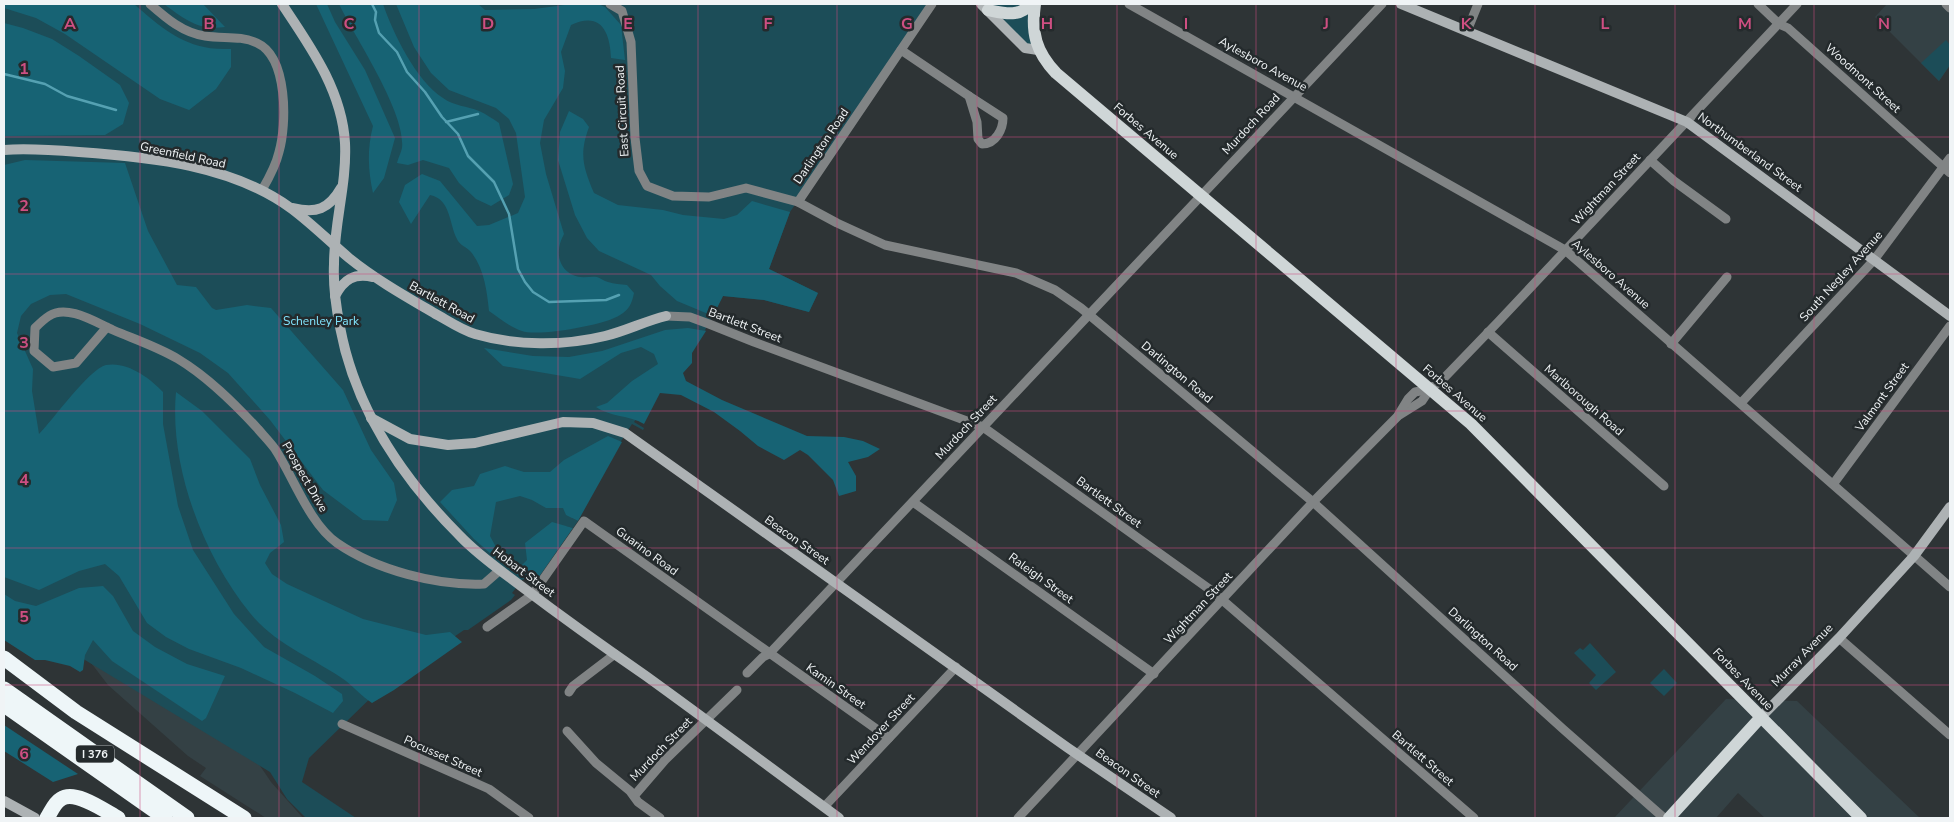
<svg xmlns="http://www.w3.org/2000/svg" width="1954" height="822" viewBox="0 0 1954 822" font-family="'Nunito Sans',sans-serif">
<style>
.built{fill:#344145}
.green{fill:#1c4d58}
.forest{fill:#176374}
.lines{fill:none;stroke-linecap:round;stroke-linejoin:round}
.stream{stroke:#55a1b2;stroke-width:2.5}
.street{stroke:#818485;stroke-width:9}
.secondary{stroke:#adb2b4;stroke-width:10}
.primary{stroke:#cfd6d7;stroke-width:12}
.highway{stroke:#eef6f8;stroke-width:15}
.grid{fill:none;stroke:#ce4f82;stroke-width:1;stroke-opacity:0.55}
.labels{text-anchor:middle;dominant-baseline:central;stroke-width:5;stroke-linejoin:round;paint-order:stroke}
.shield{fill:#242a2c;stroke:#b3b7b9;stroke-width:1}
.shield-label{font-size:11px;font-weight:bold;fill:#f0f4f6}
.street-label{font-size:12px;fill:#f0f4f6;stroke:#242a2c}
.park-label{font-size:12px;fill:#81e4fd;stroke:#242a2c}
.grid-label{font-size:16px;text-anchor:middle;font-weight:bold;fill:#ce4f82;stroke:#242a2c;stroke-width:5;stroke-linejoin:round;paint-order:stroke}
</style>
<rect width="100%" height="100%" fill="#2e3436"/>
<g class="built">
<path d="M1887 4H1946L1950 8V65L1939 81 1875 17Z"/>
<path d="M85 655 248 748 271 782 303 818H266L200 776 206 768 188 756 108 685Z"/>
<path d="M1726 699 1797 701 1920 818H1765L1738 793 1716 818H1614Z"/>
</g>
<g class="green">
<path d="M4 4H932L790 212 769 269 818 293 809 312 764 300 723 296 705 330 706 331H703L634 422 644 428 643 430 632 424 572 518 578 521 573 528 565 526 512 593 515 595 511 600 468 630H464L384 685 309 758 302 782 356 818H306L287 799 270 772 4 611Z"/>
<path d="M981 4H1035L1038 50 1025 48Z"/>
<path d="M1946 40 1950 45V65L1939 81 1921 63Z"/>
<path d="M1590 643 1616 672 1596 690 1589 683 1596 675 1574 653 1580 648 1583 650Z"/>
<path d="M1664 669 1677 683 1664 696 1650 683Z"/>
</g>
<g class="forest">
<path d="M4 4H134C155 22 175 41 204 47 212 49 222 49 231 49V67L216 89 189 110 160 99 65 34 36 18 4 8Z"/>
<path d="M164 4H203L225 27C199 31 184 19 164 4Z"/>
<path d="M316 4H327L335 22 365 70 395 138 384 178 373 193C368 170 367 149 373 126Z"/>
<path d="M339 4H383C393 33 416 81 443 98 454 106 467 106 479 111 486 114 493 119 499 123L513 184 509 195 491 206 476 199 459 183 449 168 423 160 408 165 397 163C398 158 401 153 402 148 406 112 355 38 339 4Z"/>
<path d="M396 4H478L485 10 534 9 572 4H598L605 7 621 25 625 60 611 58C610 32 601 11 571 25L561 52 565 71 563 88 544 120 540 143 546 174 564 234C556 248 556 267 573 275 581 279 589 276 597 277 600 278 604 281 608 282 614 284 621 284 627 285L634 293C632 303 629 310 620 315 606 325 537 337 522 331 510 327 499 318 489 311 487 291 484 268 471 252 467 247 459 245 457 239 449 224 451 199 430 195L411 224 399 202 405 185 422 174 440 181 477 226 489 225 518 213 525 197 516 133 509 119 496 108 449 90 431 73 414 47Z"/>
<path d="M4 23 23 28 52 39 79 56 120 85 129 103 123 124 105 135 4 136Z"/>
<path d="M569 111 583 119 589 127C579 154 583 167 594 193L618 205 663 210 683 215 724 219 737 215 752 201 790 212 769 269 818 293 809 312 764 300 723 296 713 316 677 301 660 286 651 275 599 251 587 238 575 215 558 160 560 132Z"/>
<path d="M25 160 125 163 148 231 177 285 196 287 212 308 216 310 247 305 271 308 343 390 371 450 394 483 397 500 388 521 363 520 323 490 270 420 228 373 200 353 140 324 66 294 50 295 31 304 21 316 17 333 33 369 32 391 39 434C53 420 89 369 106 365 127 361 150 378 163 392V424L178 506 193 550 234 614 264 647 315 676 342 694 343 701 333 713 295 693 241 668 189 649 166 637 147 623 119 576 105 564 79 571 39 590 4 577V165Z"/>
<path d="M688 328 706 331 692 353V363L683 373 686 381 722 400 807 436 844 437 863 441 880 449 868 457 848 462 856 476V491L839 496 833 480 808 455 800 450 784 460 758 446 740 431 714 412 681 395 660 393 644 424C629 415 610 417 596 407L607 403 632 381 658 364 654 354 641 347 621 353 580 379 503 366 484 348 533 356 569 357 602 351 665 330Z"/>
<path d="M176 392 202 411 250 459 260 485 281 525 284 542 270 553 265 563 272 574 287 584 363 619 426 635 450 632 462 642 394 690 372 703C361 696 355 688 346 681 315 659 274 644 250 613 203 555 169 466 176 392Z"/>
<path d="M608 436 622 442 578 521 566 515 563 508H546L532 500 520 496 496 502 490 536 498 551 500 562 474 539 440 502 452 490 474 486 480 474 505 466 524 472H550L564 460Z"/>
<path d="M552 522 573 528 534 584 532 585 512 571 517 570 527 560 525 543Z"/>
<path d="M103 586 113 596 133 631 155 647 187 664 225 676 206 718 202 721 112 661 93 640 85 655 83 670 80 672 70 666 45 660H35L4 640V594L15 601 36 606 79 588Z"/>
<path d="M4 725 78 774 53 782 4 751Z"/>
</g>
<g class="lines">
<g class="stream">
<path d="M372 4 376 12 375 20 379 33 397 52 407 72 425 92 442 117 458 134 468 156 494 182 509 214 518 269 525 282 533 292 549 302 606 300 619 295"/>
<path d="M4 74 45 84 67 96 116 110"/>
<path d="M446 122 478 114"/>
</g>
<g class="street">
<path d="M150 4C166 18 183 33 205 36 223 39 240 35 257 43 288 57 287 124 279 152 276 165 269 178 262 190"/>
<path d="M610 4 622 11 631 42 635 138 639 171 647 186 673 196 709 197 746 188 798 202 837 223 885 245 1016 273 1055 290 1081 308 1313 502 1563 729 1664 818"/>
<path d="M1129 4 1565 250 1950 587"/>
<path d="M1758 4 1779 24 1788 28 1950 173"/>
<path d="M1946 4 1950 8"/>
<path d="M1467 31 1478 4"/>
<path d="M901 50 969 96"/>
<path d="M969 96 1003 118C1003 129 996 144 982 144L978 139 977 122Z"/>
<path d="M1650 160 1674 181 1726 219"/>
<path d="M798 202 932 4"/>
<path d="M666 316 690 317 709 324 754 342 983 427 1212 591 1474 818"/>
<path d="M107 327 76 363 53 367 34 351 35 328C39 324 44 319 49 316 67 304 95 322 113 330 134 339 158 347 178 359 208 377 234 403 258 429 263 435 270 442 275 449 294 478 309 523 337 543 376 570 437 586 484 584L500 570"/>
<path d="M1488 332 1664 486"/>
<path d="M1671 344 1727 277"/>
<path d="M1741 403 1874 260 1950 158"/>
<path d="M1398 416 1422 401 1430 389 1444 378 1498 322 1797 4"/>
<path d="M1834 483 1950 326"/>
<path d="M913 502 1154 674"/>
<path d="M487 627 532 595 584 521 889 738"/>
<path d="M1839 638 1950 735"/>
<path d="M747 673 763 657 769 654 1382 4"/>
<path d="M569 692 573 686 615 654"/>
<path d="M342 724 489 789 529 818"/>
<path d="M567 731 596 763 630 791 638 802 660 818"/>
<path d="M634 796 665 760 737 690"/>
<path d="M824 807 956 667"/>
<path d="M1018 818 1313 502 1397 417 1408 399 1415 392 1430 389"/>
</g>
<g class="secondary">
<path d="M282 4C310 46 342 90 345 143 347 184 334 223 334 264 333 285 336 307 340 327 355 408 403 479 460 536 478 555 500 570 521 586 562 617 604 647 646 676 711 723 775 771 839 818"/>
<path d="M981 4 1025 48 1038 50"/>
<path d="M1401 4 1687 122 1950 316"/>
<path d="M4 150C28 148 54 150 79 152 151 157 232 165 292 209 312 224 330 242 349 258 375 279 405 296 434 313 447 320 461 330 475 334 516 346 564 346 605 336 626 331 645 321 666 316"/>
<path d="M293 208C316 214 329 209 341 188"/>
<path d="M335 296C344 279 354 273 373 277"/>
<path d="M371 418 410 439 448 445 475 443 563 422 593 423 625 433 1068 748 1171 818"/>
<path d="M1761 717 1839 638 1914 556 1950 507"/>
<path d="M4 801 35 818"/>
</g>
<g class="primary">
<path d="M1035 4C1031 33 1036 52 1056 73L1471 424 1861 818"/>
<path d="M988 10C1003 13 1020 18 1030 4"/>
<path d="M1669 818 1761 717"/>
</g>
<g class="highway">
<path d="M4 658 76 712 244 818"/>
<path d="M4 689 187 818"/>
<path d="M4 705 165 818"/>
<path d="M47 818C51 812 54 803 61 799 75 789 105 811 118 818"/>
</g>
</g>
<path class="grid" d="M140 4V818M279 4V818M419 4V818M558 4V818M698 4V818M837 4V818M977 4V818M1117 4V818M1256 4V818M1396 4V818M1535 4V818M1675 4V818M1814 4V818M4 137H1950M4 274H1950M4 411H1950M4 548H1950M4 685H1950"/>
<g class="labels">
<rect class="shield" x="76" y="745.5" width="38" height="17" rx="4"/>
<g class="shield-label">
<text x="95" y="754">I 376</text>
</g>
<g class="street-label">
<text transform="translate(1263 64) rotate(29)">Aylesboro Avenue</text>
<text transform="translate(1863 78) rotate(42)">Woodmont Street</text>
<text transform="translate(622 111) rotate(-93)">East Circuit Road</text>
<text transform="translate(1251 124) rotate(-47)">Murdoch Road</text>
<text transform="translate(1146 131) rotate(40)">Forbes Avenue</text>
<text transform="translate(821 146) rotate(-56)">Darlington Road</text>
<text transform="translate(1750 152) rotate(36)">Northumberland Street</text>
<text transform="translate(183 155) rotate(12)">Greenfield Road</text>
<text transform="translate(1606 189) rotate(-47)">Wightman Street</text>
<text transform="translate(1611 274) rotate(41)">Aylesboro Avenue</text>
<text transform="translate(1841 276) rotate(-48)">South Negley Avenue</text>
<text transform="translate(442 302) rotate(29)">Bartlett Road</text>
<text transform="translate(745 325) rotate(21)">Bartlett Street</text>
<text transform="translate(1177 372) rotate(40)">Darlington Road</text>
<text transform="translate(1455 393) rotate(41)">Forbes Avenue</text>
<text transform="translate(1882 397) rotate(-54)">Valmont Street</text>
<text transform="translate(1584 400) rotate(41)">Marlborough Road</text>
<text transform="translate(966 427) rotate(-47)">Murdoch Street</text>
<text transform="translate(305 477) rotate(60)">Prospect Drive</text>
<text transform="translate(1109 502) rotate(36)">Bartlett Street</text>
<text transform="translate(797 540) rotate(35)">Beacon Street</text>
<text transform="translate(647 551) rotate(36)">Guarino Road</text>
<text transform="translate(524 572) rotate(37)">Hobart Street</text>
<text transform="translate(1041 578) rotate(36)">Raleigh Street</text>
<text transform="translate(1198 608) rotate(-47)">Wightman Street</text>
<text transform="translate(1483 639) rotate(42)">Darlington Road</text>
<text transform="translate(1802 655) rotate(-46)">Murray Avenue</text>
<text transform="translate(1743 679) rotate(46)">Forbes Avenue</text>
<text transform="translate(836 686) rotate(35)">Kamin Street</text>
<text transform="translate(881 729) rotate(-47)">Wendover Street</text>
<text transform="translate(661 749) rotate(-46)">Murdoch Street</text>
<text transform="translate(443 756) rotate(24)">Pocusset Street</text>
<text transform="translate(1423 758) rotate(41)">Bartlett Street</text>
<text transform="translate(1128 773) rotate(35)">Beacon Street</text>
</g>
<g class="park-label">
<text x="321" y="321">Schenley Park</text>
</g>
</g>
<g class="grid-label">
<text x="70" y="29">A</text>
<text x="209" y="29">B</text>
<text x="349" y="29">C</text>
<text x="488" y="29">D</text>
<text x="628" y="29">E</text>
<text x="768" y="29">F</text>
<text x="907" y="29">G</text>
<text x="1047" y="29">H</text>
<text x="1186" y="29">I</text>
<text x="1326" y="29">J</text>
<text x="1466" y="29">K</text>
<text x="1605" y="29">L</text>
<text x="1745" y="29">M</text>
<text x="1884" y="29">N</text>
<text x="24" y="74">1</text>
<text x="24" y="211">2</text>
<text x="24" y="348">3</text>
<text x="24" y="485">4</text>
<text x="24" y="622">5</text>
<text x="24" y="759">6</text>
</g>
<rect width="1954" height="822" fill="none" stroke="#f0f4f6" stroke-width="10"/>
</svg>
